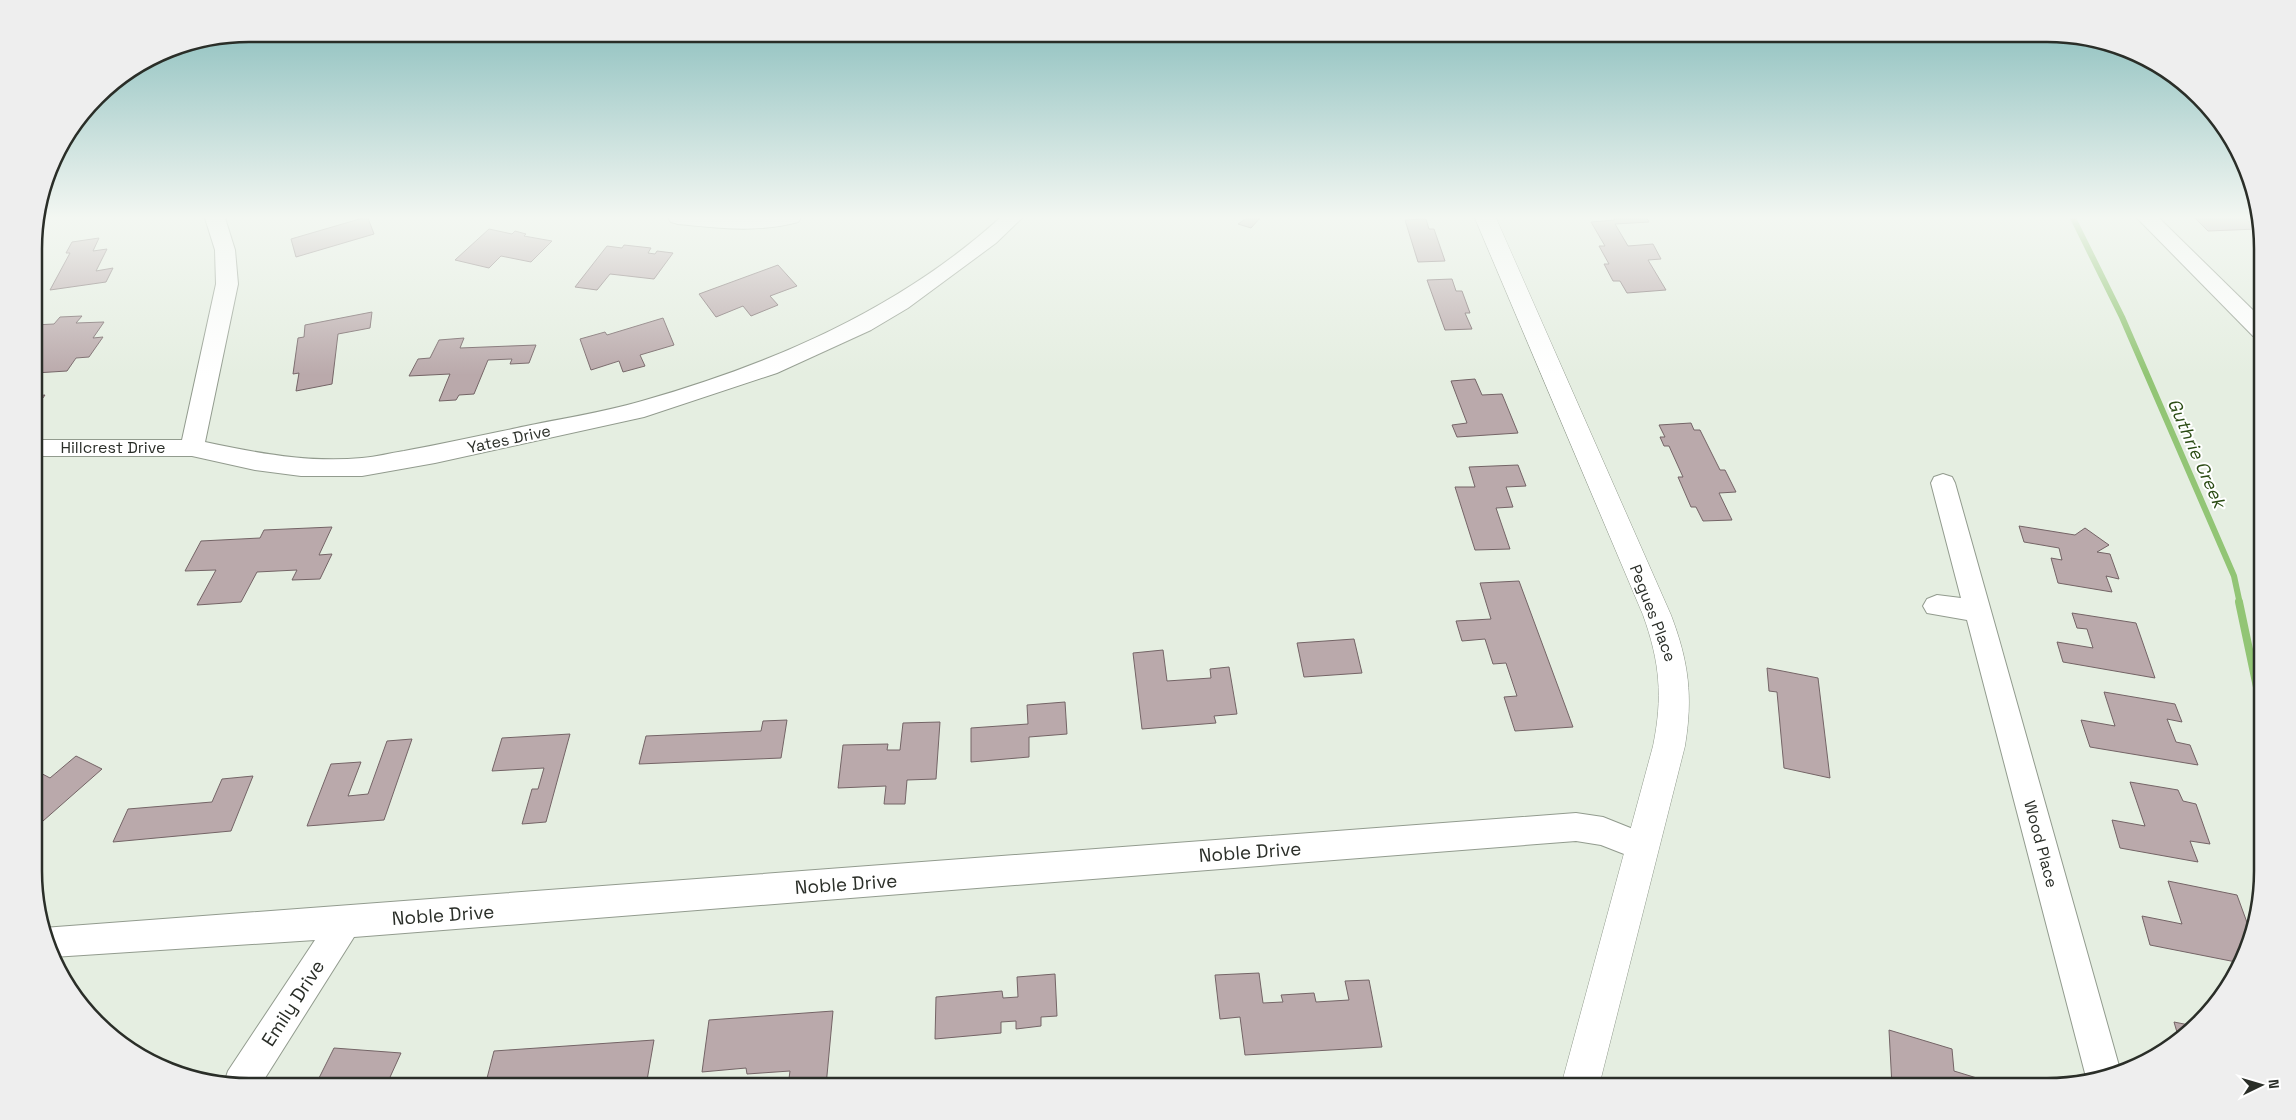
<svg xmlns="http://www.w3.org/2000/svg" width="2296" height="1120" viewBox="0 0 2296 1120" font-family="'Space Grotesk',sans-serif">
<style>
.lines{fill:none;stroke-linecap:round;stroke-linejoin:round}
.stream-far1{stroke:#92c575;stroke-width:6}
.stream{stroke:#92c575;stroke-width:8}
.building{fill:#baa9ab;stroke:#746466}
.minor-casing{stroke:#929b8e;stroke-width:2}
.tertiary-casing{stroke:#929b8e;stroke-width:1}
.minor{fill:#fff;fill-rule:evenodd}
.tertiary{fill:#fff;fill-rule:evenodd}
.labels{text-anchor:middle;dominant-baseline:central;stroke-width:4;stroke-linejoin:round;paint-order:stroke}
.street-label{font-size:16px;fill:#2a2e28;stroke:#fff}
.water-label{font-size:18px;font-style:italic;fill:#2b4c14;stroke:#fff}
.near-street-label{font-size:19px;fill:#2a2e28;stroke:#fff}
.rim{fill:none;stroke:#2a2e28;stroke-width:2.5}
</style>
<rect width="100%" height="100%" fill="#e5eee1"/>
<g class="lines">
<path class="stream-far1" d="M2073 218 2122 317 2234 576 2240 604"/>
<path class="stream" d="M2239 602 2262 711"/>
</g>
<g class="building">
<path d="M363 218H368L374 234 296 257 291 239Z"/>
<path d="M1247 218H1260L1251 228 1238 224Z"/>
<path d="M1614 218H1647L1649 222 1615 224 1628 246 1653 244 1661 259 1648 260 1666 290 1627 293 1620 281H1613L1604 264H1609L1599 246H1605L1591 222 1615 220Z"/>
<path d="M2195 218H2245L2257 229 2208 231Z"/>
<path d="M1426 219 1429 229H1434L1445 261 1418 262 1405 220Z"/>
<path d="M489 229 512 234 515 231 526 234 524 236 552 241 531 262 501 256 489 268 455 260Z"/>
<path d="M99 238 93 251 107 249 96 271 113 268 106 282 50 290 70 253H66L72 242Z"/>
<path d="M624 245 651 248 648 253 655 254 657 251 673 253 654 279 610 274 597 290 575 287 607 246 622 248Z"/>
<path d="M778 265 797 286 770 296 778 305 751 316 743 306 716 317 699 294Z"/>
<path d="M1452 279 1456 291H1462L1470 313H1465L1472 329 1445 330 1427 280Z"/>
<path d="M372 312 370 328 338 334 332 384 296 391 299 373 293 374 298 338 304 337 305 325Z"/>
<path d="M82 316 76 323 104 322 93 338 103 337 89 357 76 358 67 371 35 373 34 348 42 337 34 338V325L54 324 60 317Z"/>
<path d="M663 318 674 345 640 355 645 366 623 372 619 361 591 370 580 339 605 332 607 335Z"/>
<path d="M464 338 460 348 536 345 529 363 510 364 512 359 488 360 474 394 459 395 456 400 439 401 450 374 409 376 418 359 430 358 439 340Z"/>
<path d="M1475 379 1482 395 1502 394 1518 433 1457 437 1452 425 1467 423 1451 381Z"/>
<path d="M45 395 35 409V396Z"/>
<path d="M1691 423 1694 430H1700L1720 470H1725L1736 492 1719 493 1732 520 1703 521 1696 507H1691L1678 477H1683L1669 446H1664L1660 437H1665L1659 425Z"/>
<path d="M1518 465 1526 486 1506 487 1513 507 1496 508 1510 549 1475 550 1455 487H1475L1469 467Z"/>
<path d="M2019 526 2075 535 2085 528 2109 545 2097 552 2110 554 2119 579 2106 576 2112 592 2058 583 2051 558 2062 560 2059 548 2024 542Z"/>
<path d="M332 527 319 555 332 554 320 579 292 580 297 570 257 572 241 602 197 605 216 570 185 571 201 541 260 538 264 530Z"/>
<path d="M1519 581 1573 727 1515 731 1504 697 1517 696 1506 663 1493 664 1485 639 1462 641 1456 621 1491 619 1480 583Z"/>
<path d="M2072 613 2136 623 2155 678 2063 662 2057 642 2093 648 2087 629 2077 628Z"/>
<path d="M1354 639 1362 673 1304 677 1297 643Z"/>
<path d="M1163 650 1167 681 1211 678 1210 669 1229 667 1237 714 1214 716 1216 723 1142 729 1133 653Z"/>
<path d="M1767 668 1818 678 1830 778 1784 768 1777 692 1769 691Z"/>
<path d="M2104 692 2175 704 2182 722 2167 719 2176 742 2190 745 2198 765 2090 747 2081 720 2115 726Z"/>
<path d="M1065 702 1067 734 1029 737V757L971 762V728L1028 724 1027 705Z"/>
<path d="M787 720 781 758 639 764 646 736 761 731 763 721Z"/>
<path d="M940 722 936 779 907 780 905 804H884L886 786 838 788 843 745 888 744 887 750H900L903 723Z"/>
<path d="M570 734 546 822 522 824 532 789H538L544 768 492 771 502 738Z"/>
<path d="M412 739 384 820 307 826 331 764 361 762 348 796 368 794 387 741Z"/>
<path d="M76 756 102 769 43 821 35 816V770L50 778Z"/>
<path d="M253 776 231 831 113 842 128 809 212 802 222 779Z"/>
<path d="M2130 782 2178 790 2183 801 2196 804 2210 844 2190 841 2198 862 2120 848 2112 820 2145 826Z"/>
<path d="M2168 881 2237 895 2249 928 2241 963 2150 945 2142 916 2182 924Z"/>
<path d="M1259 973 1263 1003 1283 1002 1281 995 1314 993 1316 1002 1349 1000 1345 981 1369 980 1382 1047 1245 1055 1240 1017 1220 1019 1215 975Z"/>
<path d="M1055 974 1057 1016 1041 1017V1026L1016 1029V1021L1001 1022V1033L935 1039 936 997 1002 991 1003 998 1018 997 1017 977Z"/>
<path d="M833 1011 826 1086H788L790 1071 747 1074 746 1068 702 1072 709 1020Z"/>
<path d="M2174 1022 2194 1026 2179 1039Z"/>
<path d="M1889 1030 1952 1049 1954 1071 2003 1086H1892Z"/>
<path d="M654 1040 646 1086H485L494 1051Z"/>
<path d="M334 1048 401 1053 386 1086H315Z"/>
</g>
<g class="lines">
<g class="minor-casing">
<g id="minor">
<path d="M205 218H225L235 250 238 284 205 442C257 453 309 463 362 458 376 457 390 453 404 451 442 444 479 436 517 428 558 419 601 413 642 401 772 364 898 310 1000 218H1022L996 243 908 308 871 330 777 373 644 417 435 463 362 476H301L255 470 192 456H35V440H182L216 284 215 250Z"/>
<path d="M668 218H801L798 222C757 233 720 228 678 224L671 222Z"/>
<path d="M2137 218H2159L2261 318V338L2253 336Z"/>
<path d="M1943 474 1952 477 1955 483 2121 1073 2088 1080 2086 1077 1967 620 1927 613 1923 606 1927 599 1937 595 1961 598 1931 483 1934 477Z"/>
<path d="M1576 813 1603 817 1653 837 1658 847 1653 857 1642 861 1601 845 1576 841 354 937 260 1086H250L225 1080 228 1071 315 940 53 957 43 928Z"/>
</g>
</g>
<g class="tertiary-casing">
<path id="tertiary" d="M1475 218H1496L1671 615C1689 662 1693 697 1685 746L1599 1086H1561L1653 746C1663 697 1660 662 1643 615Z"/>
</g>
<use href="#minor" class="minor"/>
<use href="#tertiary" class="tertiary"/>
</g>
<linearGradient id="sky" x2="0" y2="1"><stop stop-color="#85bbba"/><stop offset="0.58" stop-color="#f3f7f2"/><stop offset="1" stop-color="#f3f7f2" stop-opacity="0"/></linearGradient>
<rect width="2296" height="375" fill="url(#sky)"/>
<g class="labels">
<g class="street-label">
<text transform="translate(509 439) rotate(-12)">Yates Drive</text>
<text x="113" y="447">Hillcrest Drive</text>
<text transform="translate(1653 613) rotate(69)">Pegues Place</text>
<text transform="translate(2041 844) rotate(75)">Wood Place</text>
</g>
<g class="water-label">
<text transform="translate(2197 453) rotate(66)">Guthrie Creek</text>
</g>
<g class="near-street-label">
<text transform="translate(1250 852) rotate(-4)">Noble Drive</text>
<text transform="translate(846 884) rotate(-4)">Noble Drive</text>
<text transform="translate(443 915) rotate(-4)">Noble Drive</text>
<text transform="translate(293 1003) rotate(-57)">Emily Drive</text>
</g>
</g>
<path d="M0 0H2296V1120H0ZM249 42H2047A207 207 0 0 1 2254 249V871A207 207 0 0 1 2047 1078H249A207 207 0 0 1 42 871V249A207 207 0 0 1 249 42Z" fill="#eee" fill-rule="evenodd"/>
<path class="rim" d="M249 42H2047A207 207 0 0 1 2254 249V871A207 207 0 0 1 2047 1078H249A207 207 0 0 1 42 871V249A207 207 0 0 1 249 42Z"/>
<g transform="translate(2261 1085) rotate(85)" stroke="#ffffff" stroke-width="4" paint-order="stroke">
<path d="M0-4L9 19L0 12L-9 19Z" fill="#2a2e28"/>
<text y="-8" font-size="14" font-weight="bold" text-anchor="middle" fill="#2a2e28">N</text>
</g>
</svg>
